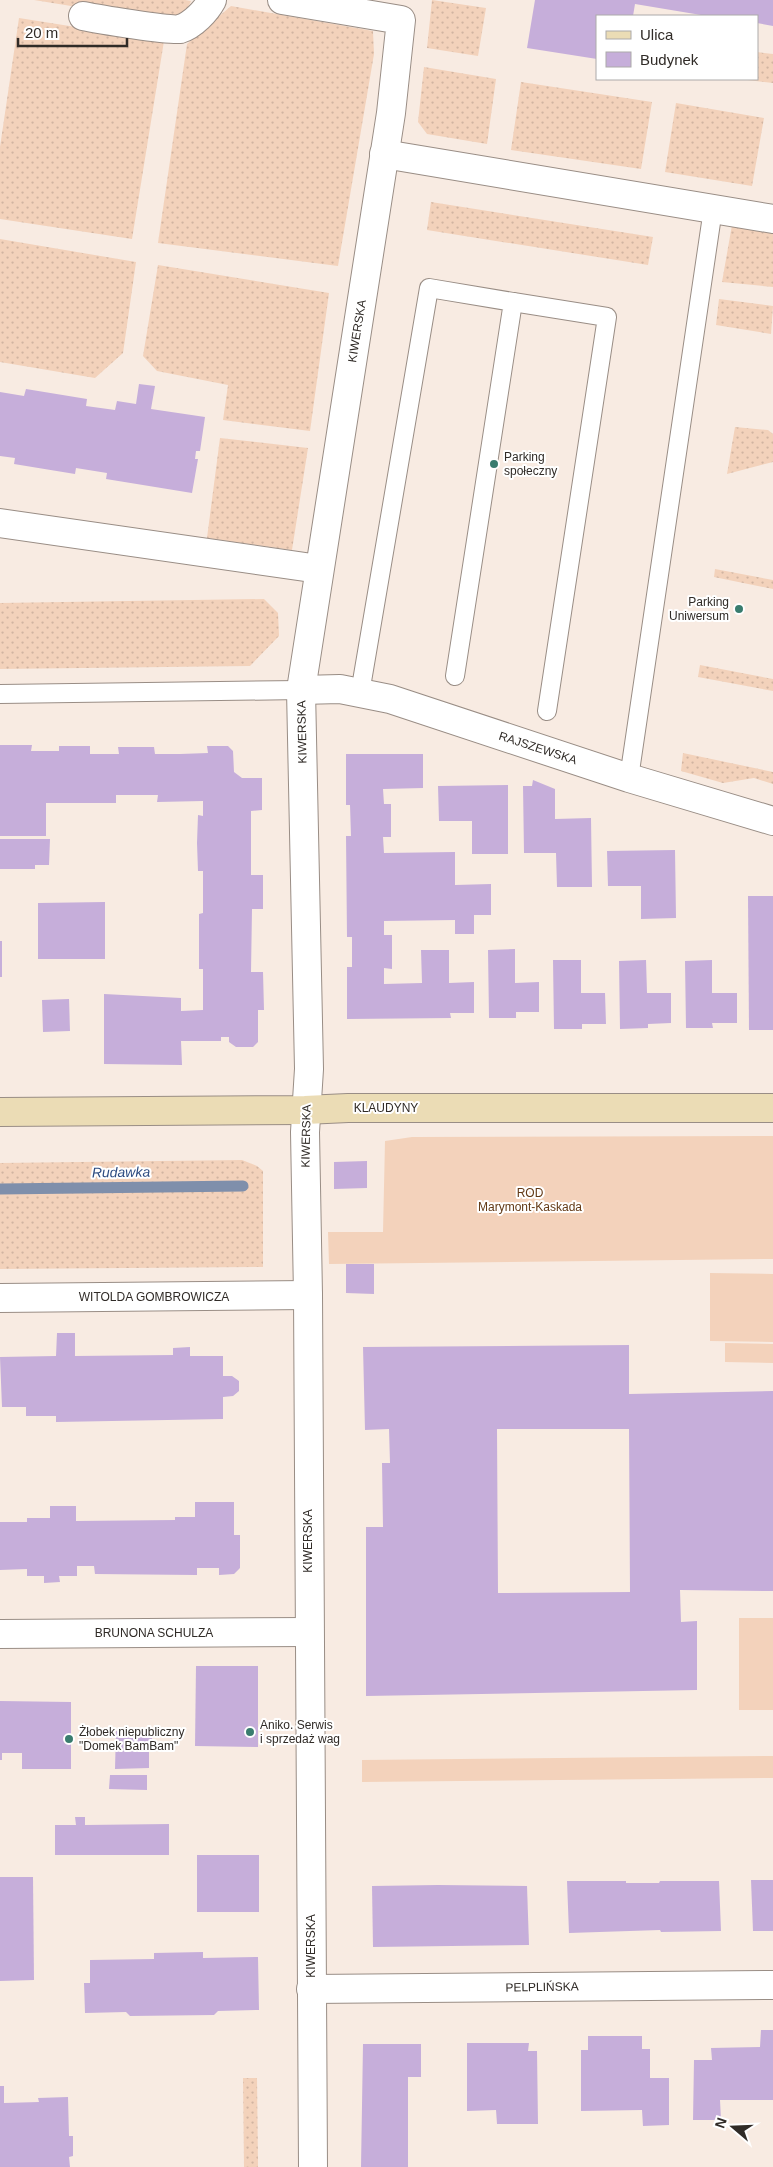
<svg xmlns="http://www.w3.org/2000/svg" width="773" height="2167" viewBox="0 0 773 2167" font-family="Arial,sans-serif">
<style>
.grass{fill:url(#grass-dots)}
.garden{fill:#f3d2bb}
.lines{fill:none;stroke-linecap:round;stroke-linejoin:round}
.stream{stroke:#7f8fab;stroke-width:11}
.building{fill:#c6aeda;fill-rule:evenodd}
.lane-casing{stroke:#998d85;stroke-width:20}
.street-casing{stroke:#998d85;stroke-width:30}
.secondary-casing{stroke:#998d85;stroke-width:30}
.lane{stroke:#fff;stroke-width:18}
.street{stroke:#fff;stroke-width:28}
.secondary{stroke:#ebdcb5;stroke-width:28}
.poi-dot{fill:#397c6e;stroke:#fff;stroke-width:2}
.labels{text-anchor:middle;dominant-baseline:central;stroke-width:4;stroke-linejoin:round;paint-order:stroke}
.street-label{font-size:12px;fill:#302b27;stroke:#fff}
.poi-label{font-size:12px;fill:#302b27;stroke:#fff;text-anchor:start}
.park-label{font-size:12px;fill:#623915;stroke:#fff}
.water-label{font-size:14px;font-style:italic;fill:#2d4c81;stroke:#fff}
</style>
<defs>
<pattern id="grass-dots" width="8" height="8" patternUnits="userSpaceOnUse" patternTransform="scale(1.25)"><rect width="8" height="8" fill="#f3d2bb"/><path d="M2 2h.1M6 6h.1" fill="none" stroke="#d1b4a1" stroke-width="1.8" stroke-linecap="round"/></pattern>
</defs>
<rect width="100%" height="100%" fill="#f8ebe2"/>
<g class="grass">
<path d="M34 0H185L191 1 184 16 176 23Z"/>
<path d="M432 0 486 8 478 56 427 48Z"/>
<path d="M231 6 373 31 374 54 338 266 158 243 187 44Z"/>
<path d="M19 18 164 41 132 239 0 219V147Z"/>
<path d="M757 52 773 54V83L739 79H757Z"/>
<path d="M424 67 496 79 487 144 427 134 418 122Z"/>
<path d="M521 82 652 102 641 169 511 150Z"/>
<path d="M676 103 764 118 752 186 665 172Z"/>
<path d="M431 202 653 237 648 265 427 230Z"/>
<path d="M732 225 773 232V287L722 282Z"/>
<path d="M0 239 136 262 123 353 95 378 0 362Z"/>
<path d="M158 265 329 293 310 431 223 420 228 385 157 371 143 356Z"/>
<path d="M719 299 773 306 771 334 716 325Z"/>
<path d="M735 427 768 430 773 434V462L727 474Z"/>
<path d="M220 438 308 448 292 550 207 538Z"/>
<path d="M715 569 773 580V589L714 577Z"/>
<path d="M264 599 278 613 279 636 250 666 0 669V603Z"/>
<path d="M700 665 773 679V691L698 677Z"/>
<path d="M683 753 773 772V784L754 778 723 783 681 771Z"/>
<path d="M242 1160 257 1166 263 1171V1267L0 1269V1163Z"/>
<path d="M243 2078H257L258 2167H244Z"/>
</g>
<g class="garden">
<path d="M773 1136V1259L329 1264 328 1232H383L385 1141 412 1137Z"/>
<path d="M710 1273 773 1274V1342L710 1341Z"/>
<path d="M725 1343 773 1344V1363L725 1362Z"/>
<rect x="739" y="1618" width="34" height="92"/>
<path d="M773 1756V1778L362 1782V1760Z"/>
</g>
<g class="lines">
<path class="stream" d="M0 1189 243 1186"/>
</g>
<g class="building">
<path d="M535 0H773V26L757 23V16H707L635 4 633 16H597V59L527 48Z"/>
<path d="M139 384 155 386 151 409 205 417 200 451H196L195 459H198L192 493 106 479 107 473 76 468 75 474 14 464 15 458 0 456V392L24 396 26 389 87 399 86 406 115 410 117 401 136 404Z"/>
<path d="M0 745H32L31 751H59V746H90V754H119L118 747H154L155 754H180L208 753 207 746H228L233 751 234 772 242 778H262V810L251 811V875H263V909H252L251 972H263L264 1010H258V1042L253 1047H236L229 1042V1037H221V1041H181L182 1065 104 1064V994L181 998V1011L203 1010V969H199V914L203 913V871H198L197 843 198 815 203 816V801L157 802 158 795H116V803H46V836H0Z"/>
<path d="M346 754H423V788L383 789 384 804H391V837H383L384 853 455 852V885L491 884V915H474V934H455V920L384 921V935H392V969L384 968V984L422 983 421 950H449V983L474 982V1013H450L451 1018 347 1019V967H352V937H347L346 836H351L350 805H346Z"/>
<path d="M533 780 555 789V819L591 818 592 887H557L556 853H524L523 786H532Z"/>
<path d="M508 785V854H472V821H439L438 786Z"/>
<path d="M0 839H50L49 865H35V869H0Z"/>
<path d="M675 850 676 918 641 919V886H608L607 851Z"/>
<path d="M748 896H773V1030H749Z"/>
<path d="M105 902V959H38V903Z"/>
<rect x="0" y="941" width="2" height="36"/>
<path d="M515 949V983L539 982V1012H516V1018H489L488 950Z"/>
<path d="M553 960H581V993H605L606 1024H582V1029H554Z"/>
<path d="M646 960 647 993H671V1023L648 1024V1028L620 1029 619 961Z"/>
<path d="M712 960V993H737V1023H712L713 1028H686L685 961Z"/>
<path d="M69 999 70 1031 43 1032 42 1000Z"/>
<path d="M367 1161V1188L334 1189V1162Z"/>
<path d="M346 1264H374V1294L346 1293Z"/>
<path d="M57 1333H75V1356L173 1355V1348L190 1347V1356H223V1376H232L239 1381V1391L233 1396 223 1397V1419L56 1422V1416H26V1407H2L0 1357 56 1356Z"/>
<path d="M629 1345V1394L773 1391V1591L680 1590 681 1622 697 1621V1690L366 1696V1527H383L382 1463H390L389 1429 365 1430 363 1347ZM497 1429H629L630 1592 498 1593Z"/>
<path d="M195 1502H234V1535H240V1568L234 1574 219 1575V1568H197V1575L95 1574 94 1566H77V1576H59L60 1582 44 1583V1576H27V1569L0 1570V1522H27V1518H50V1506H76V1521L175 1520V1517H195Z"/>
<path d="M196 1666H258V1747L195 1746Z"/>
<path d="M0 1701 71 1702V1769H22V1753H2V1760H0Z"/>
<path d="M116 1731 152 1732V1747H149V1768L115 1769Z"/>
<path d="M110 1775H147V1790L109 1789Z"/>
<path d="M75 1817H85V1825L169 1824V1855H55V1825H76Z"/>
<rect x="197" y="1855" width="62" height="57"/>
<path d="M0 1877H33L34 1980 0 1981Z"/>
<path d="M751 1880H773V1931H753Z"/>
<path d="M567 1881H626V1883H659L660 1881H719L721 1931 661 1932 660 1930 569 1933Z"/>
<path d="M438 1885 527 1886 529 1945 373 1947 372 1886Z"/>
<path d="M203 1952V1958L258 1957 259 2010 218 2011 214 2015 130 2016 126 2012 85 2013 84 1983H90V1960L154 1959V1953Z"/>
<path d="M761 2030H773V2100H720L721 2120H693L694 2060H712L711 2048 760 2047Z"/>
<path d="M588 2036H642V2049H650V2078H669V2125L643 2126 642 2110 581 2111V2050H588Z"/>
<path d="M467 2043H529L528 2051H537L538 2124H497L496 2110 467 2111Z"/>
<path d="M363 2044H421V2077H408V2167H361Z"/>
<path d="M0 2086H4V2103L39 2102 38 2098 68 2097 69 2136H73V2156L69 2157 70 2167H0Z"/>
</g>
<g class="lines">
<g class="lane-casing">
<g id="lane">
<path d="M513 302 607 317 547 711"/>
<path d="M360 693 429 288 513 302 455 676"/>
<path d="M0 694 301 690"/>
<path d="M629 778 713 209"/>
</g>
</g>
<g class="street-casing">
<g id="street">
<path d="M282 0 401 20 391 113 301 690 309 1069 305 1132 308 1295 313 2167"/>
<path d="M83 16C97 19 171 31 180 29 193 25 206 11 212 0"/>
<path d="M384 154 773 219"/>
<path d="M0 523 319 569"/>
<path d="M301 690 340 689 390 699 629 778 773 821"/>
<path d="M0 1298 308 1295"/>
<path d="M0 1634 309 1632"/>
<path d="M311 1989 773 1985"/>
</g>
</g>
<g class="secondary-casing">
<path id="secondary" d="M0 1112 305 1110 348 1108H773"/>
</g>
<use href="#lane" class="lane"/>
<use href="#street" class="street"/>
<use href="#secondary" class="secondary"/>
</g>
<g class="poi-dot">
<circle cx="494" cy="464" r="5"/>
<circle cx="739" cy="609" r="5"/>
<circle cx="250" cy="1732" r="5"/>
<circle cx="69" cy="1739" r="5"/>
</g>
<g class="labels">
<g class="street-label">
<text transform="translate(357 331) rotate(-81)">KIWERSKA</text>
<text transform="translate(302 732) rotate(-91)">KIWERSKA</text>
<text transform="translate(538 748) rotate(18)">RAJSZEWSKA</text>
<text x="386" y="1108">KLAUDYNY</text>
<text transform="translate(306 1136) rotate(-89)">KIWERSKA</text>
<text x="154" y="1297">WITOLDA GOMBROWICZA</text>
<text transform="translate(308 1541) rotate(-90)">KIWERSKA</text>
<text x="154" y="1633">BRUNONA SCHULZA</text>
<text transform="translate(311 1946) rotate(-90)">KIWERSKA</text>
<text transform="translate(542 1987) rotate(-1)">PELPLIŃSKA</text>
</g>
<g class="poi-label">
<text x="504" y="457">Parking<tspan x="504" dy="14">społeczny</tspan></text>
<text x="729" y="602" text-anchor="end">Parking<tspan x="729" dy="14">Uniwersum</tspan></text>
<text x="260" y="1725">Aniko. Serwis<tspan x="260" dy="14">i sprzedaż wag</tspan></text>
<text x="79" y="1732">Żłobek niepubliczny<tspan x="79" dy="14">"Domek BamBam"</tspan></text>
</g>
<g class="park-label">
<text x="530" y="1193">ROD<tspan x="530" dy="14">Marymont-Kaskada</tspan></text>
</g>
<g class="water-label">
<text transform="translate(121 1172) rotate(-1)">Rudawka</text>
</g>
</g>
<rect x="596" y="15" width="162" height="65" fill="#ffffff" stroke="#acaaa9"/>
<rect x="606" y="31" width="25" height="8" fill="#ebdcb5" stroke="#acaaa9"/>
<text x="640" y="40" font-size="15" fill="#302b27">Ulica</text>
<rect x="606" y="52" width="25" height="15" fill="#c6aeda" stroke="#acaaa9"/>
<text x="640" y="65" font-size="15" fill="#302b27">Budynek</text>
<g transform="translate(733 2127) rotate(289)" stroke="#ffffff" stroke-width="4" paint-order="stroke">
<path d="M0-4L9 19L0 12L-9 19Z" fill="#302b27"/>
<text y="-8" font-size="14" font-weight="bold" text-anchor="middle" fill="#302b27">N</text>
</g>
<path d="M18 38v8h109v-8" fill="none" stroke="#302b27" stroke-width="2.5"/>
<text x="25" y="38" font-size="15" fill="#302b27" stroke="#ffffff" stroke-width="4" paint-order="stroke">20 m</text>
</svg>
